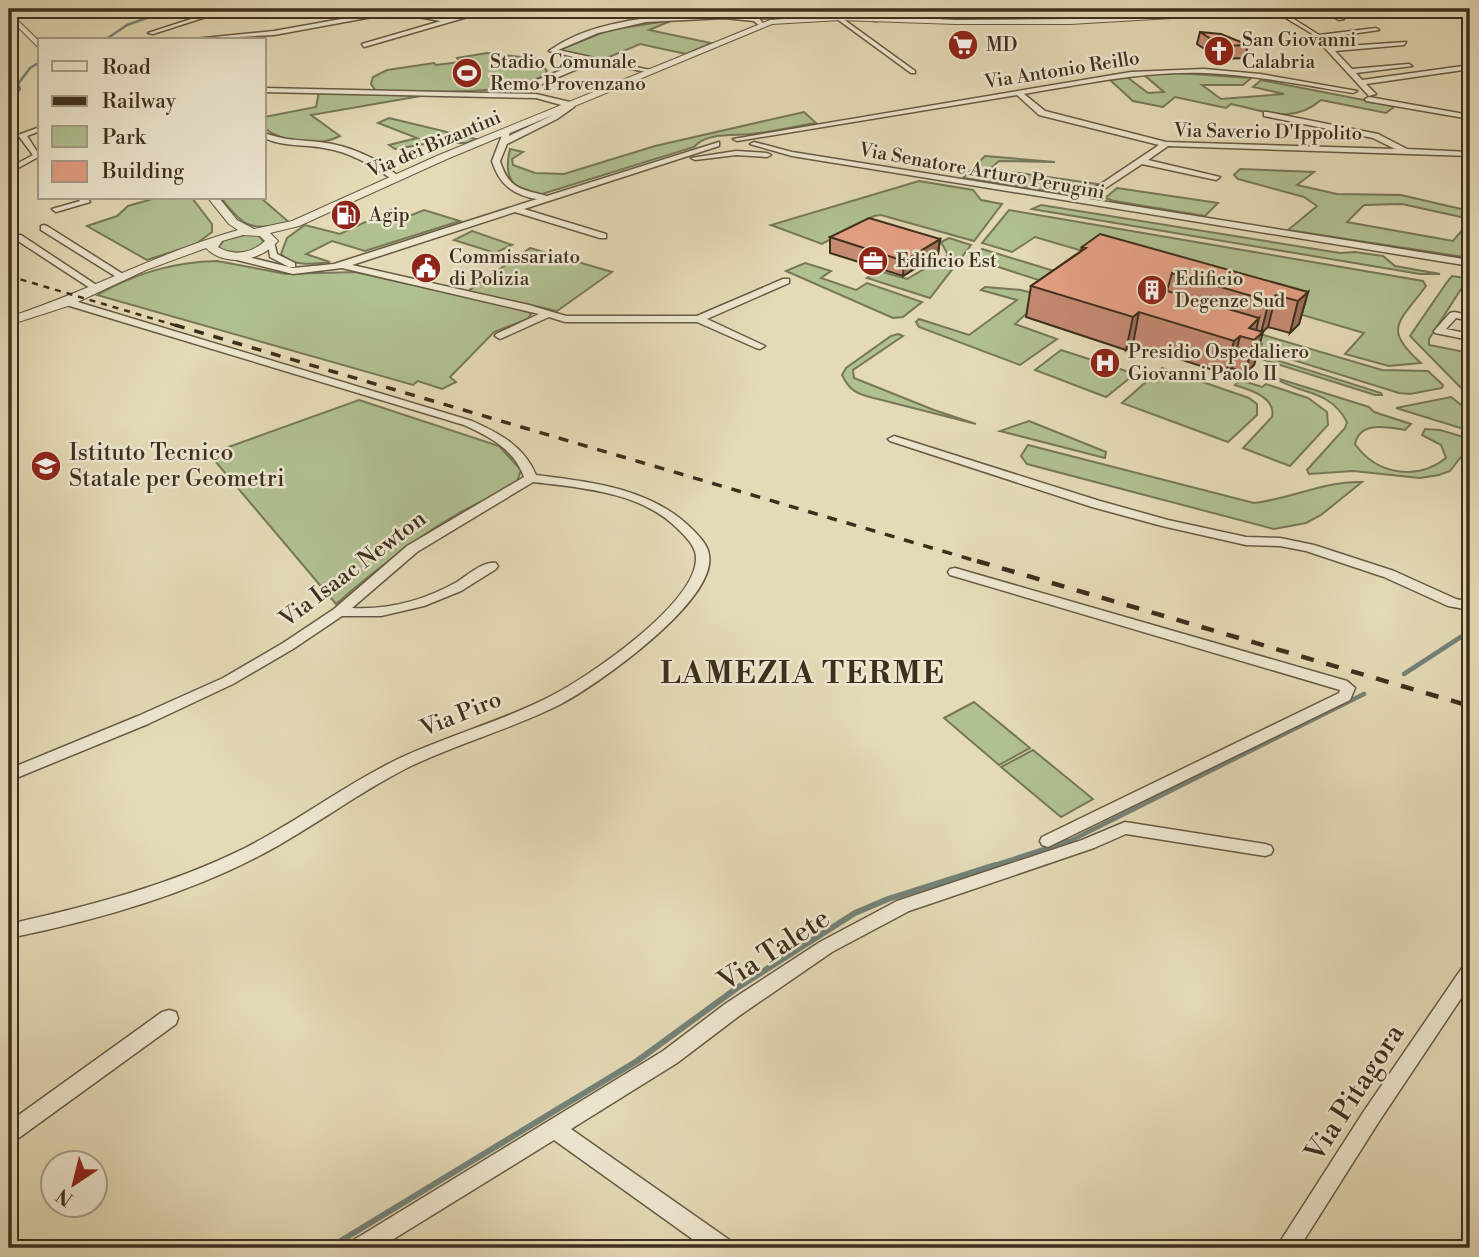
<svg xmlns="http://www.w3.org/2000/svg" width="1479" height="1257" viewBox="0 0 1479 1257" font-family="'Libre Bodoni',serif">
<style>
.green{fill:#b0c091;stroke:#767858;stroke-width:2}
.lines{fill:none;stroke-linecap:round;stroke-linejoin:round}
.stream-far2{stroke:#738278;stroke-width:2.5}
.stream-far1{stroke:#738278;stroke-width:4.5}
.stream{stroke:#738278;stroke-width:6}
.minor-casing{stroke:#675a44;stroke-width:3}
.tertiary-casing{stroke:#675a44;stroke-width:2}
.minor{fill:#ede7d0;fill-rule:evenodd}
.tertiary{fill:#ede7d0;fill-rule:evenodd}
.rail-far2{stroke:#3d2f1e;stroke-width:2.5;stroke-dasharray:6 6;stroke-linecap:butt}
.rail-far1{stroke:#3d2f1e;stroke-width:3.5;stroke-dasharray:10 10;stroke-linecap:butt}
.rail{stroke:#3d2f1e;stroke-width:4.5;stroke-dasharray:13 13;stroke-linecap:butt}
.wall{fill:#c58a72;stroke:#3d2f1e;stroke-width:2}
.shaded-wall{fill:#a0705c;stroke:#3d2f1e;stroke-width:2}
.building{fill:#e5a084;stroke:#3d2f1e;stroke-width:2}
.labels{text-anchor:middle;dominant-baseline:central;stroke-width:5;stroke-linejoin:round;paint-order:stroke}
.far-poi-label{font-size:19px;fill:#3d2f1e;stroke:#ede7d0;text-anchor:start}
.far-street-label{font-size:19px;fill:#3d2f1e;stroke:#ede7d0}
.poi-label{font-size:23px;fill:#3d2f1e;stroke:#ede7d0;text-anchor:start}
.street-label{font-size:23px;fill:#3d2f1e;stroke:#ede7d0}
.near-street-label{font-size:28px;fill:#3d2f1e;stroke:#ede7d0}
.district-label{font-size:30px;font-weight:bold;letter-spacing:2px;fill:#3d2f1e;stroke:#ede7d0}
</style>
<rect width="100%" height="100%" fill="#e4dab6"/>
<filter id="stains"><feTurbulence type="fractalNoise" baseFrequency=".00286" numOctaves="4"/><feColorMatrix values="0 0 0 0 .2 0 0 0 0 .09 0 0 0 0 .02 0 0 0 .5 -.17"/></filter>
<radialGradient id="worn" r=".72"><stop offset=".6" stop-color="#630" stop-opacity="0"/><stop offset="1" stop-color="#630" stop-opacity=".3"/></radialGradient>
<g class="green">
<path d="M673 20 649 30 711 43 686 54 640 44 602 60 560 52 559 50 609 30Z"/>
<path d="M487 53 537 59 547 71C528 98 409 91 376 91L371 84 373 77 387 70 434 63 436 65 460 62 457 58Z"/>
<path d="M1177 73 1251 78 1243 85H1202L1221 99 1284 94 1253 87 1261 80 1395 106 1386 113 1321 100C1292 125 1265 111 1231 104L1226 108 1175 97 1163 107 1133 101 1110 80 1127 77 1148 93 1164 92 1144 75Z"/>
<path d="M319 92 421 96 311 115 340 136C318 147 284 143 264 128V117L316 107Z"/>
<path d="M804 112 816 123C795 126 773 132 751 134 733 136 707 132 694 147L542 194C512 192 503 177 510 149L523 152 512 159 513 165 535 173 564 174 655 146Z"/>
<path d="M389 118 476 139 467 143H431L395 149 389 145 417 138 378 123Z"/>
<path d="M985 156 1055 162 999 161 990 169 1098 184 1083 193 1069 194 963 178Z"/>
<path d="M1240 169 1314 172 1297 185 1337 194 1401 195 1470 211V219L1402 204 1364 205 1347 222 1453 241 1470 221V258L1288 230 1317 206 1304 197 1238 179 1234 175Z"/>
<path d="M919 181 973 190 981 200 1002 204 974 241 881 215 874 216 822 244 771 225Z"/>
<path d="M1117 188 1218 203 1205 216 1114 201 1105 198Z"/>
<path d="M145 198H192L212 224V232L196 244 147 260 87 226 117 216 128 206 149 200Z"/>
<path d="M221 198H261L290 223C249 230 246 229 221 198Z"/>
<path d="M1041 205 1340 253 1355 252 1383 256 1395 266 1440 274H1420L1032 209Z"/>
<path d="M393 209 412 215 424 210 460 221 365 251 332 241 306 254 330 262C313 264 293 267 281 254L287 238 305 225 340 234Z"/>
<path d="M1009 210 1423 281 1426 286C1400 322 1381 328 1421 363L1389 366 1345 354 1364 333 1035 237 1012 252 982 243Z"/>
<path d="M472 231 512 245 495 253 454 240Z"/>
<path d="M244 235H258L265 243C253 253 236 255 220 249L219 246 224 240Z"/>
<path d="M949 238 971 245 930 298 867 278 879 271 907 279 948 255 941 242Z"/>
<path d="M530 248 612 272 557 311 468 291Z"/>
<path d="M982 249 1064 274 1063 288 977 260Z"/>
<path d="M217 261 286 274 355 272 525 310 531 314 528 319 494 332 450 377 456 382 442 389 418 381 413 385 97 295C136 273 173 262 217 261Z"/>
<path d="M805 263 831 271 821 278 856 290 867 283 922 302 903 317 893 318 786 271Z"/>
<path d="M1470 275 1429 339V345L1470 353V397L1410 336 1447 282 1452 276 1466 278Z"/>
<path d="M985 287 1021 290 1040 295V301L1015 324 1057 339 1020 365 919 327 916 322 919 319 969 335 1017 300 981 290Z"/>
<path d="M1243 329 1382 370 1428 371 1443 385 1442 388 1410 394 1399 393 1258 349 1262 344 1235 336Z"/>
<path d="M898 334 903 336 853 370 854 378 934 410 976 424 866 396C853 392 848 387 842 375L846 368 891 336Z"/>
<path d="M1061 350 1135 374 1106 397 1035 370Z"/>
<path d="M1254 353 1381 393 1382 395H1375L1252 356Z"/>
<path d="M1162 368 1249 398 1257 404V415L1228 442 1122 403Z"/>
<path d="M1273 377 1369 407 1374 412 1411 424 1405 430C1386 427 1360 421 1355 444 1377 475 1417 481 1446 458L1441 445 1422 435 1425 429 1440 430 1467 438 1470 445 1450 471 1439 475 1420 478 1353 471 1309 474 1307 470 1345 428 1347 422C1329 388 1299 395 1273 377Z"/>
<path d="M1240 380 1262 387 1266 384 1308 398 1327 412 1328 425 1290 466 1243 448 1272 417C1276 397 1250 390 1235 385Z"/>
<path d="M1451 397 1470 412V431L1396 408Z"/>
<path d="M359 400 499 446 521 470 517 482C498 494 478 503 459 513 415 538 374 571 336 604L209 454Z"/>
<path d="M1029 421 1106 452 1105 458 1000 431Z"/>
<path d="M1028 445 1254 503C1291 499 1324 481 1362 482L1321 515 1306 523 1274 529 1027 464 1021 456Z"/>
<path d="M974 702 1030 748 999 765 944 718Z"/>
<path d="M1033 750 1093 799 1061 817 1001 767Z"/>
</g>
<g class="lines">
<g class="stream-far2">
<path d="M105 40 127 25 172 9"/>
<path d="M9 103 20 89 18 84 30 68 40 62"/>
</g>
<g class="stream-far1">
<path d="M1404 674 1470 631"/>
<path d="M989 867 1072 840 1364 694"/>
</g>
<path class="stream" d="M329 1248 637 1061 737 988 855 913 888 899 995 865"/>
<g class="minor-casing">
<g id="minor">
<path d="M222 9H231L153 34 148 33Z"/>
<path d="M397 9H409L401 12 449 19 486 9H495L364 47 362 44 441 21 394 13 274 35 184 40 274 31Z"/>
<path d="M879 9H885L878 21H874Z"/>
<path d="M931 9H937L942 22H938Z"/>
<path d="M1318 9H1325L1344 19 1339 20Z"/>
<path d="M1281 11 1319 35 1376 28 1379 30 1323 38 1331 47 1406 42 1404 45 1335 51 1352 69 1409 64 1412 66 1356 73 1362 80 1470 65V69L1366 84 1376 94 1369 96 1311 33 1279 14Z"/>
<path d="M699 14 818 16 821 18 818 20 759 18 764 25 761 27 754 21 724 18 646 22 598 33 558 50 650 70 652 73 594 62 537 86 508 90 504 88 532 82 586 60 549 51C590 21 649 17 699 14Z"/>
<path d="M839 16 915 71V73H911L837 19Z"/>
<path d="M1204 69 1260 74 1357 91 1353 93C1304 85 1254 75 1205 73 1144 71 1084 84 1024 94L1045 111 1166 142 1395 149 1373 138 1264 116V112H1267L1378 134 1407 149 1470 152V156L1168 146 1148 160 1220 177 1216 180 1142 164 1089 199 1470 260V266L792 156 750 144 754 142 792 152 1080 198 1159 145 1039 115 1017 95 737 141 733 139 1131 72Z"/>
<path d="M264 88 536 94 574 103V107L557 119 507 144 500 161C509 190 522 189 547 196L719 142V146L524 209 606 234V238H600L515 212 352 265 529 305 566 316H697L783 279H789V283L707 319 765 346 760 349 756 348 697 322H565L549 317 500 339 495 336 496 334 539 314 342 268 293 274 229 258 227 256 232 253 293 268 334 264 537 199C513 195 499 184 492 161L504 130H510L509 136 551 116 565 106 536 98 264 92Z"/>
<path d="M1369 97 1470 115V119L1366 101 1365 99Z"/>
<path d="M40 127V131L27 136 40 156 9 173V168L33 155 18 135Z"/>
<path d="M264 133C283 140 299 140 319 142 348 145 379 158 400 178L393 180C372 165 350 152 324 148 304 144 283 147 264 138Z"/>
<path d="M736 151 767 153 771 155 767 157 736 155 695 160 691 158Z"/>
<path d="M78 198H87L90 202 56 212 52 209 80 201Z"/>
<path d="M44 225 47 226 126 276 118 278 41 230V226Z"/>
<path d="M15 235H21L101 288 93 290 15 239Z"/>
<path d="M268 242H274L277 254 295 263V267H289L270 257Z"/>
<path d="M63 300H71L472 421C499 433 524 446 536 475 591 482 651 488 692 529 699 536 708 545 709 555 717 601 597 685 561 704 512 729 458 743 409 767 357 793 311 829 259 856 182 896 94 921 9 938V924C90 906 170 885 245 848 298 821 346 784 400 758 449 735 503 721 551 696 589 677 697 603 696 558 696 547 687 538 680 531 643 492 584 488 533 482L417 552 352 608C389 610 425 600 457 582 468 575 483 561 496 563L498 566 496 569 461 591 424 606 381 616H342L293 649 233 684 148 724 9 781V769L138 716 223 678 283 643 334 609 407 546 524 477C514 449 490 437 464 425L63 304Z"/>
<path d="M1454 312 1470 315V321L1456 318 1446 329 1470 334V340L1435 333 1434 331 1450 313Z"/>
<path d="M894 436 1100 501 1168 520 1246 537 1280 538 1314 545 1394 571 1456 599 1470 602V610L1448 606 1384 577 1306 551 1280 546 1246 545 1162 526 1092 507 890 441 888 439Z"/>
<path d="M955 568 1347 681 1355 688 1350 700 1048 847 1042 845 1040 841 1042 837 1339 693 1340 690 950 575 948 572 950 569Z"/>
<path d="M1125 822 1265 844 1271 846 1273 850 1271 854 1265 856 1126 834 1094 848 909 911 832 952 739 1016 677 1063 571 1129 731 1241 734 1248H705L554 1140 379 1248H349L352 1241 663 1051 725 1004 820 942 897 901 1082 840Z"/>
<path d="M1470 963V985L1378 1123 1299 1248H1276L1364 1111 1464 965Z"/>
<path d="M169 1010 176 1012 178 1018 176 1024 16 1140 9 1142V1122L162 1012Z"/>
</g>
</g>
<g class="tertiary-casing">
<g id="tertiary">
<path d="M1249 9H1275L1285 13 1268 17 1256 13 1070 24H956L840 20 772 24 447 159 299 226 270 233 278 241C261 261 226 268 206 248L146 270 71 305 9 325V317C87 292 160 252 238 230L229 224 208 198H219L237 220 254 229 292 221 439 155 770 20 840 15 956 20 1070 19ZM243 235 260 236 265 241C252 253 234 257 218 247L222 241Z"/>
<path d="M9 12 40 42V49L9 18Z"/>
</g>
</g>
<use href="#minor" class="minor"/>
<use href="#tertiary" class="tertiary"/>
<path class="rail-far2" d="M9 276 181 327"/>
<path class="rail-far1" d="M175 325 983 563"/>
<path class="rail" d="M977 561 1470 706"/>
</g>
<g class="wall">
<path d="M1200 32 1248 45 1245 58 1220 59 1197 44Z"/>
<path d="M830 237 940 239 938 254 903 276 830 253Z"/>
<path d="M1082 247 1308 292 1299 324 1290 333 1268 327 1262 332 1254 365 1245 373 1232 368 1226 374 1133 344 1126 350 1026 317 1031 286 1081 251Z"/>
</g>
<g class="shaded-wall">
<path d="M940 239 938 254 903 276 904 261Z"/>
<path d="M1308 292 1299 324 1290 333 1298 301Z"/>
<path d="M1276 295 1268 327 1261 333 1269 301Z"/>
<path d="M1139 312 1133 344 1126 350 1133 317Z"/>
<path d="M1259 318 1254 340 1249 328Z"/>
<path d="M1263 332 1254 365 1245 373 1254 340Z"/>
<path d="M1240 336 1232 368 1226 374 1234 341Z"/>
</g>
<g class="building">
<path d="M1200 32 1221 34 1248 45 1222 46Z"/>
<path d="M869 218 940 239 904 261 830 237Z"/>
<path d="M1100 234 1308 292 1298 301 1276 295 1269 301 1172 273 1167 291 1259 318 1249 328 1263 332 1254 340 1240 336 1234 341 1139 312 1133 317 1031 286 1086 248 1082 247Z"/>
</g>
<defs>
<g id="supermarket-disc" transform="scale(1.575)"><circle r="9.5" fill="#8f2418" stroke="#ede7d0"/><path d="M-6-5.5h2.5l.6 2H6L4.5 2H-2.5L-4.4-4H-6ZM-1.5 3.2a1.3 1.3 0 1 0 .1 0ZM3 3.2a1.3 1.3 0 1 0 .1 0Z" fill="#fff"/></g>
<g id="church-disc" transform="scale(1.575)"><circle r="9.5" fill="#8f2418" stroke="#ede7d0"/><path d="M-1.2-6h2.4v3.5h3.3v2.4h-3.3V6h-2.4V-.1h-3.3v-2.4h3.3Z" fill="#fff"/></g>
<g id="stadium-disc" transform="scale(1.575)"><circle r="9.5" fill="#8f2418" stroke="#ede7d0"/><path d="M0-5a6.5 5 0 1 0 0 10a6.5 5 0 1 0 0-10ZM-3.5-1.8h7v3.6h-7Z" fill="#fff"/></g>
<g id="fuel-disc" transform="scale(1.575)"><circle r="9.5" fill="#8f2418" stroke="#ede7d0"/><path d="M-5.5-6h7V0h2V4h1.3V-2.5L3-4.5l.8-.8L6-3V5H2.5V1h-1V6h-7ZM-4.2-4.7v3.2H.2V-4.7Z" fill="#fff"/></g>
<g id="office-disc" transform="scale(1.575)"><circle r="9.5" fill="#8f2418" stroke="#ede7d0"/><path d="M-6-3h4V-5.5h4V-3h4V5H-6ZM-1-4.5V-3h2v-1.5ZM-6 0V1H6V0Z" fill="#fff"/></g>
<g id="civic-disc" transform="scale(1.575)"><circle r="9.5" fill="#8f2418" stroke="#ede7d0"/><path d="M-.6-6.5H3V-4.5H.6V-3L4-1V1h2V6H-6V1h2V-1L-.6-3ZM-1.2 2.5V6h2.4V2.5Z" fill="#fff"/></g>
<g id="building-disc" transform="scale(1.575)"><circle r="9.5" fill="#8f2418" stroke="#ede7d0"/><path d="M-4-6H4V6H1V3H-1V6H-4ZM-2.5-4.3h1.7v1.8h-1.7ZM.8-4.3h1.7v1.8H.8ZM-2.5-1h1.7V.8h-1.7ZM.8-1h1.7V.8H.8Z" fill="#fff"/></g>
<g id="hospital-disc" transform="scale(1.575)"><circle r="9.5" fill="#8f2418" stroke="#ede7d0"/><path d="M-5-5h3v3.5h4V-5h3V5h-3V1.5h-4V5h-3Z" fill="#fff"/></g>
<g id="school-disc" transform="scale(1.575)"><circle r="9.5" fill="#8f2418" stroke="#ede7d0"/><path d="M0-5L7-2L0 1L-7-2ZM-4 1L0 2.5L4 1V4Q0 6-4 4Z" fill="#fff"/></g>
</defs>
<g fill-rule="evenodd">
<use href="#supermarket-disc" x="963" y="45"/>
<use href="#church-disc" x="1219" y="51"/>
<use href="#stadium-disc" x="467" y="73"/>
<use href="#fuel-disc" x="346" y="215"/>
<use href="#office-disc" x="873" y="261"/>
<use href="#civic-disc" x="426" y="268"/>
<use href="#building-disc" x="1152" y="290"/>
<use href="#hospital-disc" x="1105" y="363"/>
<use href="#school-disc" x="46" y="466"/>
</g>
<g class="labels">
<g class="far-poi-label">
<text x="1242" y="40">San Giovanni<tspan x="1242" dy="22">Calabria</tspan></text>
<text x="986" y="45">MD</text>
<text x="490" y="62">Stadio Comunale<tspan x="490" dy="22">Remo Provenzano</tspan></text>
<text x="369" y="215">Agip</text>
<text x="449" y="257">Commissariato<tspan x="449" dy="22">di Polizia</tspan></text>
<text x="896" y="261">Edificio Est</text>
<text x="1175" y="279">Edificio<tspan x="1175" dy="22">Degenze Sud</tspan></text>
<text x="1128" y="352">Presidio Ospedaliero<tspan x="1128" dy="22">Giovanni Paolo II</tspan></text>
</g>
<g class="far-street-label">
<text transform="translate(1062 70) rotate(-9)">Via Antonio Reillo</text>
<text transform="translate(1268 132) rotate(1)">Via Saverio D'Ippolito</text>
<text transform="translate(434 144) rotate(-23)">Via dei Bizantini</text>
<text transform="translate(982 171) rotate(10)">Via Senatore Arturo Perugini</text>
</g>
<g class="poi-label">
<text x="69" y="453">Istituto Tecnico<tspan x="69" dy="26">Statale per Geometri</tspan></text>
</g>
<g class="street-label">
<text transform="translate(353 569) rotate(-37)">Via Isaac Newton</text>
<text transform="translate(461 714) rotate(-22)">Via Piro</text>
</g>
<g class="near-street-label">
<text transform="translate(774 950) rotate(-33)">Via Talete</text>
<text transform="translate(1355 1093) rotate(-57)">Via Pitagora</text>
</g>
<g class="district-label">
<text x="803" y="674">LAMEZIA TERME</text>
</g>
</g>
<rect width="1479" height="1257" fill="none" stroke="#e4dab6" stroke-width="35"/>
<rect x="10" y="10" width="1458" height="1236" fill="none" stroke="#3d2f1e" stroke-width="3.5"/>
<rect x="18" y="18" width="1444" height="1222" fill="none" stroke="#3d2f1e" stroke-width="2"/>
<rect x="38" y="38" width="228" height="161" fill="#ede7d0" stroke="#a79d89" stroke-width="2"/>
<rect x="52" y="61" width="35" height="10" fill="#ede7d0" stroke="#a79d89" stroke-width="2"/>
<text x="102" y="74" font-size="21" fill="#3d2f1e">Road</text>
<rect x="52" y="96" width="35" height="10" fill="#3d2f1e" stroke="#a79d89" stroke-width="2"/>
<text x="102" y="108" font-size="21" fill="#3d2f1e">Railway</text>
<rect x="52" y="126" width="35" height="21" fill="#b0c091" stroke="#a79d89" stroke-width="2"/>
<text x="102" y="144" font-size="21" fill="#3d2f1e">Park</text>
<rect x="52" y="161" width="35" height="21" fill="#e5a084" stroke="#a79d89" stroke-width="2"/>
<text x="102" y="178" font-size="21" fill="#3d2f1e">Building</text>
<g transform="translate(74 1184) rotate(215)"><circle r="33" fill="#ede7d0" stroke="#a79d89" stroke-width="2"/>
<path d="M0-5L12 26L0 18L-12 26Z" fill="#8f2418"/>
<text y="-10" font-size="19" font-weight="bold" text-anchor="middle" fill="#3d2f1e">N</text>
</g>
<rect width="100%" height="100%" filter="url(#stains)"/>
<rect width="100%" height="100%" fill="url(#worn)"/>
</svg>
